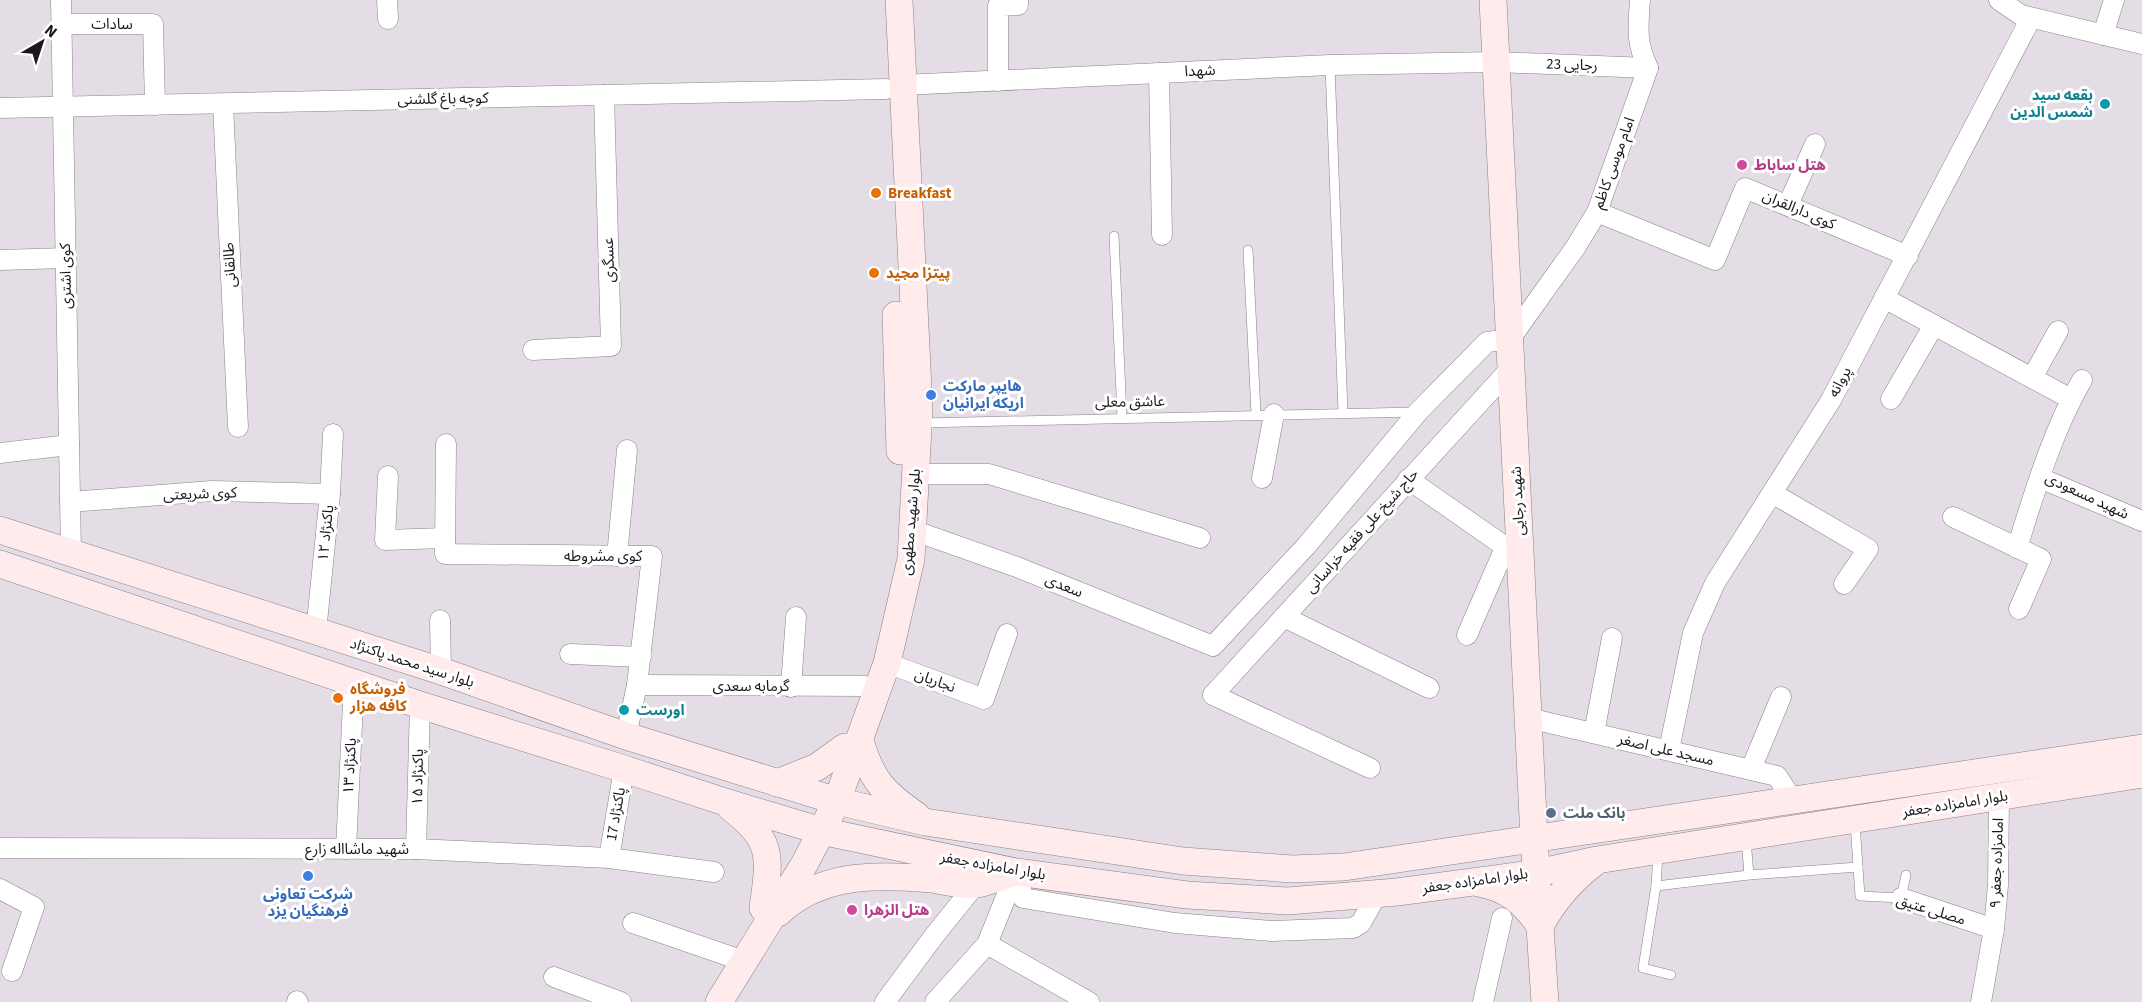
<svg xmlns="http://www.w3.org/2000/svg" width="2142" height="1002" viewBox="0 0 2142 1002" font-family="'Source Sans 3','Noto Sans Arabic',sans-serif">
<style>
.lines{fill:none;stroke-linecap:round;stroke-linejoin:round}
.service-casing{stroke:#888289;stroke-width:10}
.minor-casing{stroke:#888289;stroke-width:21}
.secondary-casing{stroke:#888289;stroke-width:28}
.service{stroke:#fff;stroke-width:9}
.minor{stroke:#fff;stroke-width:20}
.secondary{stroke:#ffebeb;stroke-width:27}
.culture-dot{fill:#0f9aa8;stroke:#fff;stroke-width:2}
.hotel-dot{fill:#d1479c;stroke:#fff;stroke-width:2}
.food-dot{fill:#e8710a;stroke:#fff;stroke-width:2}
.shop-dot{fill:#3f7fe0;stroke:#fff;stroke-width:2}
.service-dot{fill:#5c6f8a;stroke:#fff;stroke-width:2}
.labels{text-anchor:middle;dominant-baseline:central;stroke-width:6;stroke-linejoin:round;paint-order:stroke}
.street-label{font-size:15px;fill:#1a181b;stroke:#fff}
.culture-label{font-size:15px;font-weight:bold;fill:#0d838f;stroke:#fff;text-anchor:end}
.hotel-label{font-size:15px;font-weight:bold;fill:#b23c85;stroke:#fff;text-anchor:start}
.food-label{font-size:15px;font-weight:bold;fill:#c56008;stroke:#fff;text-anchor:start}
.shop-label{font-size:15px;font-weight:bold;fill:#366cbe;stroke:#fff;text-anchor:start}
.service-label{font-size:15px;font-weight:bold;fill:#4e5e75;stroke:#fff;text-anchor:start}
</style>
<rect width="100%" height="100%" fill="#e4dde5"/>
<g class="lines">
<g class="service-casing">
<g id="service">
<path d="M1330 65 1343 412"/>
<path d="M1114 236 1122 417"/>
<path d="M1248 250 1256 414"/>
<path d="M922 423 1415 412"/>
<path d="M1746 839 1749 875"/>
<path d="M1658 853 1656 886 1749 875 1858 867 1855 822"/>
<path d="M1858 867 1860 896 1901 898 1906 875"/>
<path d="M1656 886 1643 968 1671 975"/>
</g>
</g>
<g class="minor-casing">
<g id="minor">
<path d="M61 0 71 552"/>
<path d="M387 0 388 19"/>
<path d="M1999 0 2021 15 2142 44"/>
<path d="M61 24H153L155 105"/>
<path d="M2103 35 2114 0"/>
<path d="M1159 73 1162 235"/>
<path d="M998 81V6L1018 5V0"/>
<path d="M903 85 1330 65 1496 62 1648 68"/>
<path d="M223 104 238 427"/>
<path d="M0 108 886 89"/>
<path d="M1788 205 1815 144"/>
<path d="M1597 212 1715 260 1745 188 1908 256"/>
<path d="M0 260 66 258"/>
<path d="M1884 298 2071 399"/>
<path d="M533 350 611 346 604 95"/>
<path d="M2032 378 2058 331"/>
<path d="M1891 399 1934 325"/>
<path d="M446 444 445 554 652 556 637 685 626 736"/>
<path d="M0 453 69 445"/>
<path d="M916 474H989L1200 538"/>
<path d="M388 476 385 540 445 538"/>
<path d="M1262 478 1274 414"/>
<path d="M2040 478 2142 521"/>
<path d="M1408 479 1520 557"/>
<path d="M1772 493 1868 549 1844 584"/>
<path d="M70 502 212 491 330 494"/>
<path d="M1953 517 2041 559 2019 609"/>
<path d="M912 530 1017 567 1213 646 1307 545 1418 412 1487 342 1510 339 1575 248 1597 212 1648 68C1636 42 1638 28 1640 0"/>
<path d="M2017 548C2035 491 2052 432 2082 380"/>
<path d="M617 556 627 450"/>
<path d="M1284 617 1429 688"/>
<path d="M440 620 441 671"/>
<path d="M316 632 330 494 333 434"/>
<path d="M1467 635 1505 548"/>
<path d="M570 654 641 657"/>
<path d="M887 663 984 699 1007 634"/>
<path d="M637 685 865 686"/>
<path d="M791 687 796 617"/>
<path d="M1528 718 1777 776 1792 799"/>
<path d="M1594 733 1612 638"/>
<path d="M1669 750 1693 633 1715 583 1831 400 2031 18"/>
<path d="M1370 768 1213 695 1511 368"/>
<path d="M1751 769 1781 697"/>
<path d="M0 848 416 849 609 858 714 872"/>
<path d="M346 849 354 682"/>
<path d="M416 849 420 705"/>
<path d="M609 858 624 769"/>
<path d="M1016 872 1023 898 1175 923 1272 931 1353 928 1361 923 1377 894"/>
<path d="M0 889 34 907 12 971"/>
<path d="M1901 898 1994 929"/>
<path d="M633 923 732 957"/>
<path d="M987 944 1089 1002"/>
<path d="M554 977 621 1002"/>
<path d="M297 1001 298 1002"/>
<path d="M885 1002 934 936 975 885"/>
<path d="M935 1002 987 944 1016 872"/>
<path d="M1483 1002 1502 918"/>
<path d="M1981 1002 1994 929 1998 885 1999 797"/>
</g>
</g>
<g class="secondary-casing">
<g id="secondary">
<path d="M1493 0 1534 838 1545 1002"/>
<path d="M896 315 900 451"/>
<path d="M0 530 441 671 626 736 837 801 925 822 1183 861 1292 869 1344 867 2142 748"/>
<path d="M0 564 420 705 624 769 725 802 821 831 1016 872 1187 895 1288 901 1397 892 1488 880 1537 873 1597 860 2142 774"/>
<path d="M860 741C872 781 883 792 917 816"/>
<path d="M777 783 817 767 845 747"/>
<path d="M730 807C774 841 770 856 763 908"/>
<path d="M1479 883C1507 888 1524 902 1540 926 1554 900 1570 881 1594 863"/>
<path d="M778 913C820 873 877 874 931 879 944 881 966 886 977 884 989 882 1001 876 1013 873"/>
<path d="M719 1002 805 863 837 801 887 663 911 559 919 409 899 0"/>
</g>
</g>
<use href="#service" class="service"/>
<use href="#minor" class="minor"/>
<use href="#secondary" class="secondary"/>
</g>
<g class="culture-dot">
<circle cx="2105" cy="104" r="6"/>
<circle cx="624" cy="710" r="6"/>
</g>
<g class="hotel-dot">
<circle cx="1742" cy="165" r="6"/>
<circle cx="852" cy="910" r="6"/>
</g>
<g class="food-dot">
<circle cx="876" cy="193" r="6"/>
<circle cx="874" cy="273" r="6"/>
<circle cx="338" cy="698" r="6"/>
</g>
<g class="shop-dot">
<circle cx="931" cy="395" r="6"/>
<circle cx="308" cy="876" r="6"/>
</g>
<circle class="service-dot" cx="1551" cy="813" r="6"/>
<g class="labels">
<g class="street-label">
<text x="112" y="24">سادات</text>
<text transform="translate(1572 65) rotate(2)">رجایی 23</text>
<text transform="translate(1200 71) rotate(-3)">شهدا</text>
<text transform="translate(443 99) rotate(-1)">کوچه باغ گلشنی</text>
<text transform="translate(1614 163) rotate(-70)">امام موسی کاظم</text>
<text transform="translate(1799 210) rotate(23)">کوی دارالقران</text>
<text transform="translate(609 260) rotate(-92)">عسگری</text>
<text transform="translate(230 265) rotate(-93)">طالقانی</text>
<text transform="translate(66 276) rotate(-91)">کوی اشتری</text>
<text transform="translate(1840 382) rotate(-62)">پروانه</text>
<text transform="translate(1130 402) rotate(-1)">عاشق معلی</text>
<text transform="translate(200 494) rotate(-2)">کوی شریعتی</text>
<text transform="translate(2087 496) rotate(25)">شهید مسعودی</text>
<text transform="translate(1518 501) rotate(-93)">شهید رجایی</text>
<text transform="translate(911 522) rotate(-85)">بلوار شهید مطهری</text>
<text transform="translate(1362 531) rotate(-48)">حاج شیخ علی فقیه خراسانی</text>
<text transform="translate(326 533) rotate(-84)">پاکنژاد ۱۲</text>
<text x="603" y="556">کوی مشروطه</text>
<text transform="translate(1064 586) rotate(22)">سعدی</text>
<text transform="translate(412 663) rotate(18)">بلوار سید محمد پاکنژاد</text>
<text transform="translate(935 681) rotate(20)">نجاریان</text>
<text x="751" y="686">گرمابه سعدی</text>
<text transform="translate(1666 750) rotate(13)">مسجد علی اصغر</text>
<text transform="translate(350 766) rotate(-87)">پاکنژاد ۱۳</text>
<text transform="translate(418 777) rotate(-89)">پاکنژاد ۱۵</text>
<text transform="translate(1955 804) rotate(-9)">بلوار امامزاده جعفر</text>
<text transform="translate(616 814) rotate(-80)">پاکنژاد 17</text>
<text x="357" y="849">شهید ماشااله زارع</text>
<text transform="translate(1997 863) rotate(-88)">امامزاده جعفر ۹</text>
<text transform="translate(993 866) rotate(10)">بلوار امامزاده جعفر</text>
<text transform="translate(1475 881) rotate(-8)">بلوار امامزاده جعفر</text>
<text transform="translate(1931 910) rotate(17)">مصلی عتیق</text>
</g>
<g class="culture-label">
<text x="2093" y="95">بقعه سید<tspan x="2093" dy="17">شمس الدین</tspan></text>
<text x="636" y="710" text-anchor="start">اورست</text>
</g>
<g class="hotel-label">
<text x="1754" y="165">هتل ساباط</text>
<text x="864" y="910">هتل الزهرا</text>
</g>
<g class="food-label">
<text x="888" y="193">Breakfast</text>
<text x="886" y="273">پیتزا مجید</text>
<text x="350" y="689">فروشگاه<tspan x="350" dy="17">کافه هزار</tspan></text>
</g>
<g class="shop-label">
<text x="943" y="386">هایپر مارکت<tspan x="943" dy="17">اریکه ایرانیان</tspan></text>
<text x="308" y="894" text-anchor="middle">شرکت تعاونی<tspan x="308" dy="17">فرهنگیان یزد</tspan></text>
</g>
<g class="service-label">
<text x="1563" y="813">بانک ملت</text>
</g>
</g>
<g transform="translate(42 42) rotate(39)" stroke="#ffffff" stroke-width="4.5" paint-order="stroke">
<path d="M0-4.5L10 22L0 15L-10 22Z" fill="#1a181b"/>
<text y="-9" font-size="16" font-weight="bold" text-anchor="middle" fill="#1a181b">N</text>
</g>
</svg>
